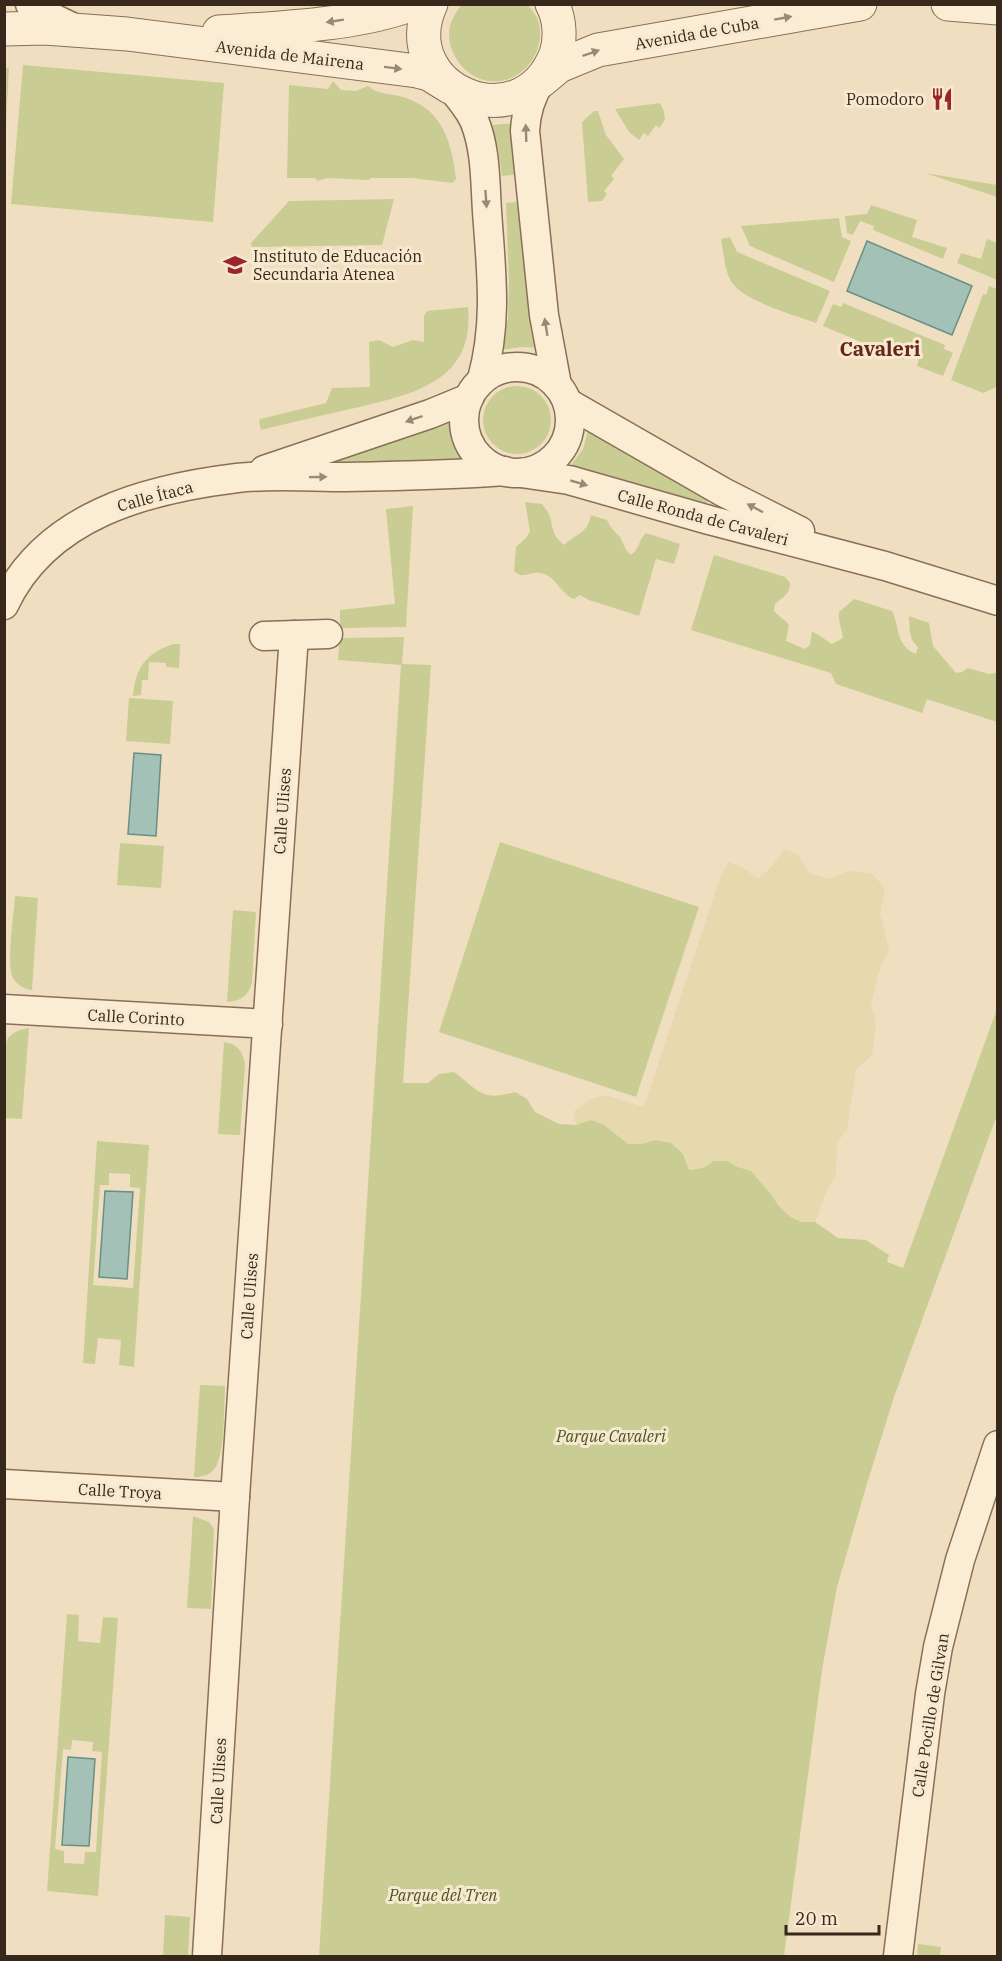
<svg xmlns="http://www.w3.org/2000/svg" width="1002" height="1961" viewBox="0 0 1002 1961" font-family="'IBM Plex Serif',serif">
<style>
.farmland{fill:#e5d9ad}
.green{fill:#c9cd93;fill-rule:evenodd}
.water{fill:#a3c1b7;stroke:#6a8f84;stroke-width:1.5}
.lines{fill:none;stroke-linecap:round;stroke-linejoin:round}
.minor-casing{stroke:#896f57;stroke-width:31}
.tertiary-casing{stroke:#896f57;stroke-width:35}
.minor{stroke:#faedd3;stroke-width:28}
.tertiary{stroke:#faedd3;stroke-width:33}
.oneway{fill:#998a78}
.labels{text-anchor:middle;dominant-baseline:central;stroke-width:6;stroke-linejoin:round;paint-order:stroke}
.street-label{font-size:16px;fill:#38281c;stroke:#f6e9cf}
.poi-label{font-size:16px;fill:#38281c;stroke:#f6e9cf;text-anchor:end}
.park-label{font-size:16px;font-style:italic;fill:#4a5522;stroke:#f6e9cf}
.quarter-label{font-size:20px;font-weight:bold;fill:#66271a;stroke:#f6e9cf}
</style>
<rect width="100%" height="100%" fill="#efdfc0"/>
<path class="farmland" d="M785 849 797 854 809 873 830 879 847 871 872 873 885 889 880 914 889 949 878 974 871 1005 876 1023 872 1055 856 1070 847 1129 837 1143 836 1175 826 1192 815 1222H801L789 1216 778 1205 771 1194 751 1171 738 1167 727 1161H714L703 1168 689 1170 683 1154 655 1140 642 1144H628L604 1125 591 1120 576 1125 573 1112 591 1099 606 1095 644 1107 721 875 729 862 742 867 758 879 772 866Z"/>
<g class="green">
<path d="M461 5H528C531 9 536 15 538 20 548 52 521 86 488 81 466 77 449 56 449 34 449 23 455 14 461 5Z"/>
<path d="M23 65 224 83 213 222 11 204Z"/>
<path d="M5 68H9L5 141 4 68Z"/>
<path d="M333 81 341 90 356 91 368 86C379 95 389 93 403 97 444 110 451 142 456 179L452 183 412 178H371L369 180 327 178 318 181 315 178H287L289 85 328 89Z"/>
<path d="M660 103 664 111 665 120 659 128 656 125 648 136 644 133 639 140 629 132 615 109Z"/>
<path d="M594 111H598L606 135 624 159 611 176 614 179 604 191 607 194 602 201 588 202 582 122Z"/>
<path d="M516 123 514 175 502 176 498 148 491 125Z"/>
<path d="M925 173 997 185V197Z"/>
<path d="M394 199 382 245 252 247 251 243 289 201Z"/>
<path d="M518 202 539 348 522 347 501 350 508 318 509 282 506 203Z"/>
<path d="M871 205 917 220 912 237 947 248 943 259 873 230 874 226 860 221 853 235 847 233 845 216 867 214Z"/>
<path d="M839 218 842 237 851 241 834 282 750 246 741 226Z"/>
<path d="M730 237 737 252 830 291 816 323C795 315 742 301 731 281 724 269 724 253 721 239Z"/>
<path d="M987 239 997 243V280L957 263 961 253 981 259Z"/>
<path d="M989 286 997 289V387L983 393 951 380 983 294 986 295Z"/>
<path d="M843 303 945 345 944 349 953 353 943 376 917 366 919 359 906 354 904 360 823 326 833 304 841 307Z"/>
<path d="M468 307C475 382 413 394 355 408 324 415 292 422 261 430L259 422 260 419 326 403 332 388 370 387 369 342 379 340 393 347 413 340 424 342V316L427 311Z"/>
<circle cx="517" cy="420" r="34"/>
<path d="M453 414C452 437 453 446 468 465L312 469Z"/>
<path d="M589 427 711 494 704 509 566 472 583 449Z"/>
<path d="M525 502 542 504C545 508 549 513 550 517 554 531 551 533 564 545 576 534 588 533 591 515L607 520C610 527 614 531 620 537 624 543 624 550 631 555 640 549 638 540 646 533L680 544 674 564 656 559 639 616 589 600 580 595 574 599C560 594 556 575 540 573 529 571 523 580 514 571L516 547 526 538 530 531Z"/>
<path d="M413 506 406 627 340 628V610L395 604 386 509Z"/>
<path d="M714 555 785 577 790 583C790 594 783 597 775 604L774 611C791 628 790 617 786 641L805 649 810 645 812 631 832 644 843 638C842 628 838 623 839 612L854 599 892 611C900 627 895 645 916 654L918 647C908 639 910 628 909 616L929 623 933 646 956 673 962 672 968 668 989 674 997 673V722L927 699 922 713 836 684 831 673 691 630Z"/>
<path d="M404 637 402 664 431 665 403 1083H428L439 1074 454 1072C479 1090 480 1102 515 1092L527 1099 535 1112 559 1124 576 1125 591 1120 604 1125 628 1144H642L655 1140 671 1143 683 1154 689 1170 703 1168 714 1161H727L738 1167 751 1171 771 1194 778 1205 789 1216 801 1222H815L838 1238 866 1240 889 1255 887 1262 903 1268 997 1009V1115L894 1397 866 1487 837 1587 822 1670 784 1956H319L401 665 338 660 340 638Z"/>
<path d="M173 644H180L179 668 166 667V663L149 662 148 680H142L141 695 133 696C136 667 145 654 173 644Z"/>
<path d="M129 698 173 701 170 744 126 741Z"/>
<path d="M500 842 699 907 636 1097 439 1032Z"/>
<path d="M120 843 164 846 161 888 117 885Z"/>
<path d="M15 896 38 898 32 990C24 989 17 985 13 978 6 964 14 914 15 896Z"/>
<path d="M233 910 256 912 252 983C248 996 241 1001 227 1002Z"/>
<path d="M29 1028 22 1119 5 1118C4 1102 1 1050 8 1038 13 1032 21 1029 29 1028Z"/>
<path d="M224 1042C238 1044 243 1052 245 1065L240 1135 218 1134Z"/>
<path d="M97 1141 149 1145 134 1367 119 1365 121 1340 98 1338 95 1364 83 1363ZM109 1173 130 1174V1187L140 1188 133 1288 93 1285 100 1185H109Z"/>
<path d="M200 1385 225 1386C224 1405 225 1454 215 1468 210 1475 203 1477 194 1477Z"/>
<path d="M193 1516 209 1522 214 1529 211 1609 187 1608Z"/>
<path d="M67 1614 79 1615 78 1641 100 1643 103 1617 118 1618 98 1896 47 1891ZM72 1740 93 1742 92 1751 102 1752 96 1852H85L84 1864 64 1863V1851L55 1849 63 1749 71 1750Z"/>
<path d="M165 1915 190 1917 188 1956H163Z"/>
<path d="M918 1944 941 1947 940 1956H917Z"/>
</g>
<g class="water">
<path d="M867 241 972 286 952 335 847 291Z"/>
<path d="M134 753 161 755 156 836 128 834Z"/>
<path d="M105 1191 133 1192 127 1279 99 1277Z"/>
<path d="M68 1757 95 1759 89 1846 62 1845Z"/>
</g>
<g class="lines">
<g class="minor-casing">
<g id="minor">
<path d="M30 4 47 15 76 29"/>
<path d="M541 81C530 97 526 112 525 131L544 315 557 385"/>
<path d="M450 87C459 97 468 108 474 120 486 149 485 181 487 211 491 270 498 321 482 379"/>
<circle cx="517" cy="420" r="53"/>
<path d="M568 403 723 492 800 531"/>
<path d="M264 470 430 414 469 398"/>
<path d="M521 473 569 480 709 520 885 566 998 601"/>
<path d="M4 605C46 515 147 489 237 478 272 474 310 477 346 477 399 476 452 475 505 471"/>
<path d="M264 636 328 634"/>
<path d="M4 1009 268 1024"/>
<path d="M4 1484 235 1497"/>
<path d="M207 1956 235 1497 294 635"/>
<path d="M898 1956 930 1694 938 1647 960 1560 998 1445"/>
</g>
</g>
<g class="tertiary-casing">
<g id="tertiary">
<path d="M431 4C392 88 521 145 556 54 561 39 560 18 552 4"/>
<path d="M948 4 998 8"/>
<path d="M4 29 45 28 127 34 417 71 429 74 450 87"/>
<path d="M219 32C277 28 358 25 412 4"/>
<path d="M541 81 559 66 598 50 860 4"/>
</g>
</g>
<use href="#minor" class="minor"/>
<use href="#tertiary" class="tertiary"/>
</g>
<defs><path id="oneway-solid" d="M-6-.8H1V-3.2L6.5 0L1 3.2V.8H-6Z" transform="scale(1.5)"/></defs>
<g class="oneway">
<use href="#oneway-solid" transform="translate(783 18) rotate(-10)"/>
<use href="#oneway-solid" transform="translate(335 21) rotate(171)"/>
<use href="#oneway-solid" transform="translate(591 53) rotate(-19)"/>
<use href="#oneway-solid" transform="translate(393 68) rotate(7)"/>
<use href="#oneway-solid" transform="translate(526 133) rotate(-92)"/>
<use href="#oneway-solid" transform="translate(486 199) rotate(86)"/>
<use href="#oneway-solid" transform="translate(546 327) rotate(-99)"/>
<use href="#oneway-solid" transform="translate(414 419) rotate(161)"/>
<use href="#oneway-solid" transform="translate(318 477) rotate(-1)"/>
<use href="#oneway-solid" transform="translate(579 483) rotate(16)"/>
<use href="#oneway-solid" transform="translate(755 508) rotate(-152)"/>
</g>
<defs>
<g id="restaurant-bare" transform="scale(1.8)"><path d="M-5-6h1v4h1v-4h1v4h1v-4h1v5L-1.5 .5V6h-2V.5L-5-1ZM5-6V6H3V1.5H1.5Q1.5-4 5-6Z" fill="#9a252b" stroke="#f6e9cf" stroke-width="2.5" paint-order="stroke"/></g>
<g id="school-bare" transform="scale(1.8)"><path d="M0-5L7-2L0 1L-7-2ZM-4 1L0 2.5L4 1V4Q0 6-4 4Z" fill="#9a252b" stroke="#f6e9cf" stroke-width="2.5" paint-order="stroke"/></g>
</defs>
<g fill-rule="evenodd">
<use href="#restaurant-bare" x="942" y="99"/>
<use href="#school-bare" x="235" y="265"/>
</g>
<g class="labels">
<g class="street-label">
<text transform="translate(697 33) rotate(-10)">Avenida de Cuba</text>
<text transform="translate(290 55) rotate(7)">Avenida de Mairena</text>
<text transform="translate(155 496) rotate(-15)">Calle Ítaca</text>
<text transform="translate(703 517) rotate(15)">Calle Ronda de Cavaleri</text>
<text transform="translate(282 811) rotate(-86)">Calle Ulises</text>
<text transform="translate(136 1017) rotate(3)">Calle Corinto</text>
<text transform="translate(249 1296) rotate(-86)">Calle Ulises</text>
<text transform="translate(120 1491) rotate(3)">Calle Troya</text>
<text transform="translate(930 1715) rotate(-81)">Calle Pocillo de Gilvan</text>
<text transform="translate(218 1781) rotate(-87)">Calle Ulises</text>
</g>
<g class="poi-label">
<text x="924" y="99">Pomodoro</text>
<text x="253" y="256" text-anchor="start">Instituto de Educación<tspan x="253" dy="18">Secundaria Atenea</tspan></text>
</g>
<g class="park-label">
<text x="611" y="1436">Parque Cavaleri</text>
<text x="443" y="1895">Parque del Tren</text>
</g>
<g class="quarter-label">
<text x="880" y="348">Cavaleri</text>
</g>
</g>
<rect width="1002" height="1961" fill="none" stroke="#38281c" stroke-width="12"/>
<path d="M786 1925v9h93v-9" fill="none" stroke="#38281c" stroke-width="3"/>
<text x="795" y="1925" font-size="18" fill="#38281c" stroke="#f6e9cf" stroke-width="4.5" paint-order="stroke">20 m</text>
</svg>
